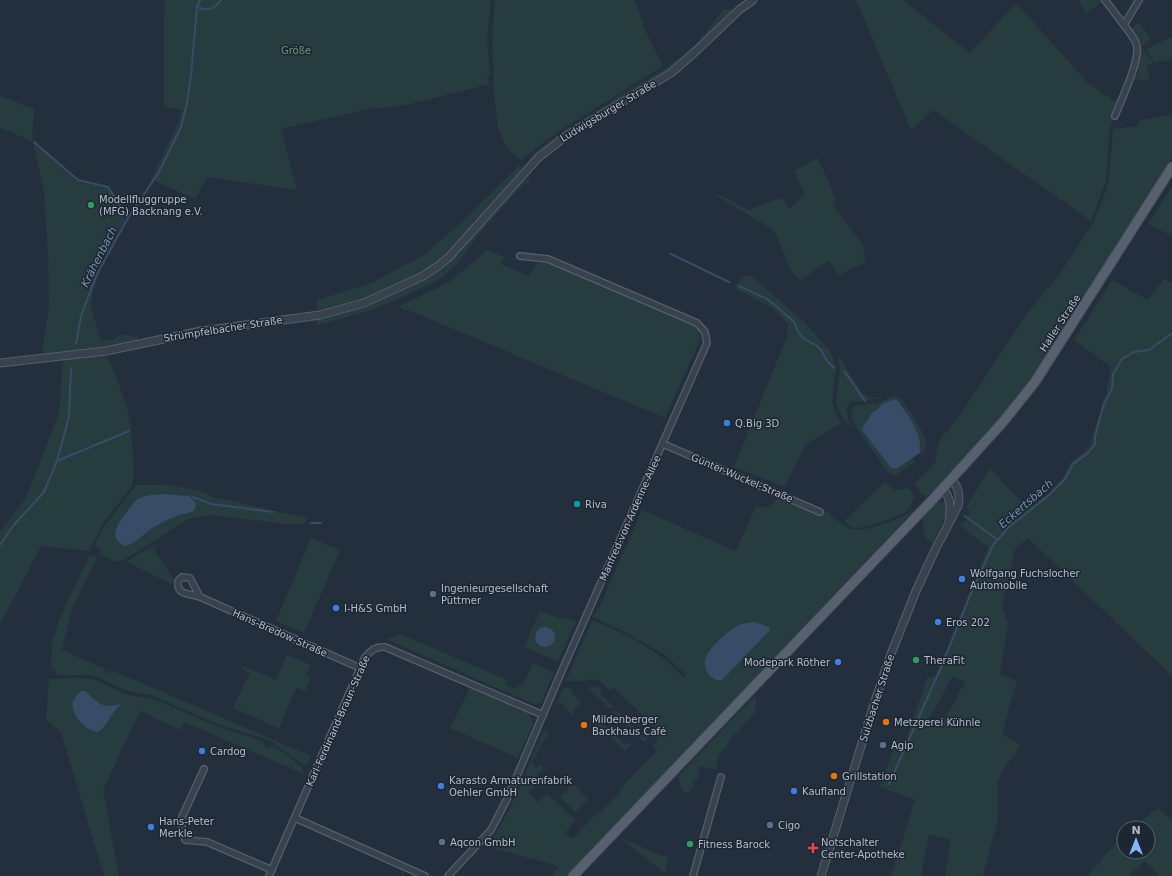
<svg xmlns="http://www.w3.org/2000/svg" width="1172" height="876" viewBox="0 0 1172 876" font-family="'DejaVu Sans',sans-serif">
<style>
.green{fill:#263c3f;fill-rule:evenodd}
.water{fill:#394c67}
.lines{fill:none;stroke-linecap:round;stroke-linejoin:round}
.stream{stroke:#394c67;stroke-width:2}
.minor-casing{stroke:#565f6c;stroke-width:8}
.tertiary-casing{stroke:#565f6c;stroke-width:9}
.primary-casing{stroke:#414a57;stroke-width:11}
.minor{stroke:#38414e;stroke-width:5.5}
.tertiary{stroke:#38414e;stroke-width:7}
.primary{stroke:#56606e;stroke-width:9}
.leisure-dot{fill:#2e9e5b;stroke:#1d2633;stroke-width:1.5}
.shop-dot{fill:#3f7fe0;stroke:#1d2633;stroke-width:1.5}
.culture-dot{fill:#0f9aa8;stroke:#1d2633;stroke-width:1.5}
.service-dot{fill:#5c6f8a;stroke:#1d2633;stroke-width:1.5}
.food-dot{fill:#e8710a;stroke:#1d2633;stroke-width:1.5}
.health-dot{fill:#e0444e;stroke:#1d2633;stroke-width:1.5}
.labels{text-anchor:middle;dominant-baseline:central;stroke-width:3;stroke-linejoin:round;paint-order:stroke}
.park-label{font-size:10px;fill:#6b9a76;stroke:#1d2633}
.street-label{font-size:10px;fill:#b4bcc9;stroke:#1d2633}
.poi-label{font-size:10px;fill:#b4bcc9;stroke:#1d2633;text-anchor:start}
.water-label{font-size:11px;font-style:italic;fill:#7c92b1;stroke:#1d2633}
</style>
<rect width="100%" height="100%" fill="#242f3e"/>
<g class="green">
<path d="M164 0H491L487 38 490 75 487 77 490 84 406 105 369 109 281 129 297 190 207 177 195 199 151 179 175 130 182 110 164 106V20L165 9Z"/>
<path d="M495 0H635L646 32 663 66 556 133 521 160 512 154 505 145 501 136 498 128 493 87 494 76 492 40Z"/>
<path d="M856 0H903L970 53 1016 3 1088 83 1117 103 1109 134 1107 174 1105 184 1091 221 933 110 911 130Z"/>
<path d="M1078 0H1104L1087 13Z"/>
<path d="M735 9 680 64 612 106 610 101 664 69 682 56 696 44 723 10Z"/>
<path d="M1138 22 1151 38 1142 47 1130 29Z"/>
<path d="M1172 36V59L1155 63 1146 50Z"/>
<path d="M1142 48 1153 63 1146 66 1150 80H1135L1133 78V76L1138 75 1139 70H1136Z"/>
<path d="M0 96 34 109 32 141 0 128Z"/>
<path d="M607 104 609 107 533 160 529 161C536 145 590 115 607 104Z"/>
<path d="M1172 115V158L1045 360 1010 408 927 497 920 493 914 483 929 470 935 463 938 445 941 438 960 415 1025 316 1061 272 1093 223 1107 188 1109 179 1113 129 1138 126 1139 120Z"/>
<path d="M33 142 77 181 108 188 126 218 97 273 101 271 93 292 91 307 100 339 111 341 121 334 133 337 138 335 137 341 103 348 42 355 49 305 48 255 44 192Z"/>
<path d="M818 158 836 199 833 206 862 243 866 262 839 275 829 261 800 280 792 273 774 230 710 192 725 197 748 210 782 198 789 209 805 195 794 171Z"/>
<path d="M520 165 522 166V170L452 249 435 264 414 278 368 299 318 312 317 300 372 283 425 254 455 228Z"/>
<path d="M529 177V183L522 185 476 238 456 265 437 281 373 310 317 325 316 318 359 308 431 274 522 178 525 180Z"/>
<path d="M1172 186V236L1148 224Z"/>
<path d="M487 250 504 257 501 264 529 276 537 263 547 262 692 325C697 328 700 332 701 338L665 418 413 312 397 307 432 291 451 281Z"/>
<path d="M745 276 753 277 805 323 830 351 836 366 832 401 835 412 841 423 805 445 785 487 734 467 787 337 788 324 772 308 735 288 741 278Z"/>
<path d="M1164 279 1172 283V676L1028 538 1015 549 1002 606 1008 623 1000 675 1017 680 1002 734 1021 746 1004 768 998 781V819L983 876H945L951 840 929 834 921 876H891L915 800 880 787 896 740 905 743 927 678 936 675 941 662 945 665 948 660 943 657 988 547 959 525 967 520 970 511 966 508 990 468 1028 509 1050 492 1064 476 1071 462 1089 448 1106 393 1111 367 1074 340 1112 280 1148 300ZM953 676 965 682 941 726 929 719Z"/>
<path d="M837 354 862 393 869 397 882 398 850 402 846 409 851 428 840 413 836 402 840 370Z"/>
<path d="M98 355 107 358 110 363 117 379 127 408 131 427 134 474 132 486 103 523 89 551 41 546 0 625V532L26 498 59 413 63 359Z"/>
<path d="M894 396C896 397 898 397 900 398 906 404 924 432 926 441 927 446 925 451 922 455L919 451C922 432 908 417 899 402L882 404 877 410 899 467 911 458 915 461 898 474C894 475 890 474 887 471L859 432 851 417 852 409 855 406 878 403Z"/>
<path d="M885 482C895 493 896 490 909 488L913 494 914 497C912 502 911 508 907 511 902 516 862 529 855 528 851 527 847 524 844 521Z"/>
<path d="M136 485H167L197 490 213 497 307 518 303 524 296 525 210 515 196 517 188 519 124 560 116 562 99 554 101 551 100 548 94 546 103 528ZM166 494 184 495 192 512C178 515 163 521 151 529 142 535 135 542 125 546L118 542 116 527 133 503 142 497Z"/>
<path d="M778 497 819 515 822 509C832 514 841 525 850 529 861 534 901 519 911 511L912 512 568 876H551L559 866 488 847 509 810 521 783H530L535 787 528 793 538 802 546 794H548L574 819 575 821 565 833 572 839 598 812 600 813 621 792 619 790 657 751 653 747 657 740V736L652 731 655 727 614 688 610 691 600 681 597 680 591 679 578 682 566 681 592 620C617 630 642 642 663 658 671 664 677 671 684 677L686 675 665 655 627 633 593 617 597 609 599 608 642 510 736 551 756 506C766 510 773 505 778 497Z"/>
<path d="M936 502H942L946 503 947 512 933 543C918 537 926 527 922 516Z"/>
<path d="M311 538 340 550 304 633 276 621Z"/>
<path d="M156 544 155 552 174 579 172 584 126 562Z"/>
<path d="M94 555 97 557 71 612 62 650 103 668 106 674 111 670 311 756 307 765 295 759 269 740 218 724 151 695 128 691 93 675H56L55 669H51L52 644 59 620 88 558 90 556Z"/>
<path d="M540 611 563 619 565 617 576 621 558 661 524 647Z"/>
<path d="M400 634 507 680 506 685 516 689 518 685 522 687 533 663 554 672 541 703 534 704 386 639Z"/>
<path d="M287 655 311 665 306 675 311 678 305 691 296 688 279 728 233 708 250 673 242 669 243 666 276 680Z"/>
<path d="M68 678H84L95 680 128 695 148 698 161 702 218 727 260 740 264 742V745L268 749 271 745C280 751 302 763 304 774L184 722 180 730 140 711 103 790 119 876H104L61 732 46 720 49 679ZM88 694C99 705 104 708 119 704L120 705 113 711 107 722 98 732H94L85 727Z"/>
<path d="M589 687H598L603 691 600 694 613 706 610 709 587 688Z"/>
<path d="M470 688 529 713 533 722 532 726 518 758 450 728Z"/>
<path d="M563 688 574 689 571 692 581 702 572 711 574 713 570 717 569 716 571 713 560 702 558 705H556Z"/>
<path d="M754 697 756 698C757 717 750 716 740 728V731L736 733H733L726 748 720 752 715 770 700 766 697 780H694L692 784 695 785 694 788 691 787 689 793C678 792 681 782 678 776Z"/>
<path d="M615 709 645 738 648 735V738L644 742 612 712Z"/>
<path d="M598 712 603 717 600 720 626 745 629 742 631 745 625 751 601 728 597 731 593 727 600 717 596 713Z"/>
<path d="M544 730 548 732 549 734C540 742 539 754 531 763L536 768 539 764 543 768 535 777 524 776Z"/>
<path d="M573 784 588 799 575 812 560 797Z"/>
<path d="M1158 808 1172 820V876H1160L1145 861 1128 876H1087L1124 834V852H1148V828H1132Z"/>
<path d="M621 838 668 858 665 873Z"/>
</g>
<g class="water">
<path d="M892 400H896L899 402C906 413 916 425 919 438 921 443 919 448 920 453L896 469 891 468 862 430 863 427 872 413 877 410 882 404Z"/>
<path d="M166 494 189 496 196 503 195 509 192 512C178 515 163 521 151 529 142 535 135 544 125 546 107 538 118 523 126 513 130 508 133 502 138 499 146 494 157 495 166 494Z"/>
<path d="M754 622 769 627 770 630 722 680C712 682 703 670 705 660 707 649 731 627 742 624 746 623 750 623 754 622Z"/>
<circle cx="545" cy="637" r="10"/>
<path d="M81 691H85C98 702 100 709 119 704L120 705C111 713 107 726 98 732 86 732 67 711 74 699 76 696 79 693 81 691Z"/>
</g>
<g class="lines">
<g class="stream">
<path d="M197 7C208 12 215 9 221 0"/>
<path d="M34 142 78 180 108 187 128 218"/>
<path d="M671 254 729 282"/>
<path d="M739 286 767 299 775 305 794 322 798 331 803 338 817 346 821 350 827 361 834 368"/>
<path d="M76 344 81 316 97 274 128 218 159 172 181 127 187 103 191 75 197 7 200 0"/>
<path d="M844 372 847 375 865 401"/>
<path d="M57 461 129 431"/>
<path d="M193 497 211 504 273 512"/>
<path d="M965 516 998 540"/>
<path d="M311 523H321"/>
<path d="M0 545 13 526 44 492 57 461 69 417 71 368"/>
<path d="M889 784 943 663 971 593 993 545 1009 527 1048 496 1065 479 1073 464 1088 453 1095 444V436L1104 404 1112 389 1113 374 1122 359 1134 352 1149 350 1172 333"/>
</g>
<g class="minor-casing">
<g id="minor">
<path d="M1105 0 1124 25"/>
<path d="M1115 116C1121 100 1139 63 1137 47 1136 39 1128 31 1124 25L1139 0"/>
<path d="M663 444 820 512"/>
<path d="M200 597 190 578 182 577C179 579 177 581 178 585 178 595 193 594 200 597L360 668"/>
<path d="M204 769 182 817 181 824 185 840 207 842 272 870"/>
<path d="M295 818 425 876"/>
<path d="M269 876 364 659C370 651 375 646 385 647L543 715"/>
<path d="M448 876 491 830 507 799 560 675 707 343 705 332 697 323 548 259 520 256"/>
<path d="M693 876 721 777"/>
</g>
</g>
<g class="tertiary-casing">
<g id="tertiary">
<path d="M0 363 106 351 201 331 320 315 364 303 423 276 438 266 449 257 538 158 566 136 671 73 695 52 739 10 753 0"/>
<path d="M943 488C951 499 951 508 949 521"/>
<path d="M821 876 874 704 891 654 916 591 936 548 958 506C960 496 959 486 951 480"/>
</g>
</g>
<g class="primary-casing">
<path id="primary" d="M573 876 935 497 1003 422 1035 382 1172 167"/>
</g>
<use href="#minor" class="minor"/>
<use href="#tertiary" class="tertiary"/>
<use href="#primary" class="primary"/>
</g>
<g class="leisure-dot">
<circle cx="91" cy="205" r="4"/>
<circle cx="916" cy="660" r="4"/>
<circle cx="690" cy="844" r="4"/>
</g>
<g class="shop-dot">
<circle cx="727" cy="423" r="4"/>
<circle cx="962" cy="579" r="4"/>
<circle cx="336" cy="608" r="4"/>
<circle cx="938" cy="622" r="4"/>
<circle cx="838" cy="662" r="4"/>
<circle cx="202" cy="751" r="4"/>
<circle cx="441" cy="786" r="4"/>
<circle cx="794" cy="791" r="4"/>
<circle cx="151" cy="827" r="4"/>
</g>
<circle class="culture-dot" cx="577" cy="504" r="4"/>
<g class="service-dot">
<circle cx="433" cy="594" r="4"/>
<circle cx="883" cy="745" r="4"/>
<circle cx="770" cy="825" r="4"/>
<circle cx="442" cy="842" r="4"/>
</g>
<g class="food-dot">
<circle cx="886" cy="722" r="4"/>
<circle cx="584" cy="725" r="4"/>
<circle cx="834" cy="776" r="4"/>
</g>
<path class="health-dot" d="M811 842h4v4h4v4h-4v4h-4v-4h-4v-4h4z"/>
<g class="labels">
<g class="park-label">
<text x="296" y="50">Größe</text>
</g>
<g class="street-label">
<text transform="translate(608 111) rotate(-31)">Ludwigsburger Straße</text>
<text transform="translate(1060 323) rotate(-57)">Haller Straße</text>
<text transform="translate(223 329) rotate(-9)">Strümpfelbacher Straße</text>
<text transform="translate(742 478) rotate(23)">Günter-Wuckel-Straße</text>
<text transform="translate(630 518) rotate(-66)">Manfred-von-Ardenne-Allee</text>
<text transform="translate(280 633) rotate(24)">Hans-Bredow-Straße</text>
<text transform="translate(877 698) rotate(-72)">Sulzbacher Straße</text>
<text transform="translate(338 721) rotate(-66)">Karl-Ferdinand-Braun-Straße</text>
</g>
<g class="poi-label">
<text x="99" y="199">Modellfluggruppe<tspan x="99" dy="12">(MFG) Backnang e.V.</tspan></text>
<text x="735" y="423">Q.Big 3D</text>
<text x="585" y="504">Riva</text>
<text x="970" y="573">Wolfgang Fuchslocher<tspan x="970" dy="12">Automobile</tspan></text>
<text x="441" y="588">Ingenieurgesellschaft<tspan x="441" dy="12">Püttmer</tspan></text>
<text x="344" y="608">I-H&amp;S GmbH</text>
<text x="946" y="622">Eros 202</text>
<text x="924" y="660">TheraFit</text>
<text x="830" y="662" text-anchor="end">Modepark Röther</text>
<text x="592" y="719">Mildenberger<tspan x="592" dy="12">Backhaus Café</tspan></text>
<text x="894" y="722">Metzgerei Kühnle</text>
<text x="891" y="745">Agip</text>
<text x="210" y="751">Cardog</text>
<text x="842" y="776">Grillstation</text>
<text x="449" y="780">Karasto Armaturenfabrik<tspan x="449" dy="12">Oehler GmbH</tspan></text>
<text x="802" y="791">Kaufland</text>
<text x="159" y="821">Hans-Peter<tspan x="159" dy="12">Merkle</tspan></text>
<text x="778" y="825">Cigo</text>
<text x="450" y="842">Aqcon GmbH</text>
<text x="821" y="842">Notschalter<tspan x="821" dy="12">Center-Apotheke</tspan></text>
<text x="698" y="844">Fitness Barock</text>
</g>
<g class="water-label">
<text transform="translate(99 257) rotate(-63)">Krähenbach</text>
<text transform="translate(1026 504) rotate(-41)">Eckertsbach</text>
</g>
</g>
<g transform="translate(1136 840)"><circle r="19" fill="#1d2633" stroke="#59626f"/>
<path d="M0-3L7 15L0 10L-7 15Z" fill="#8ab4f8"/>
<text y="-6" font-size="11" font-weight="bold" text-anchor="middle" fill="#b4bcc9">N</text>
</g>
</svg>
